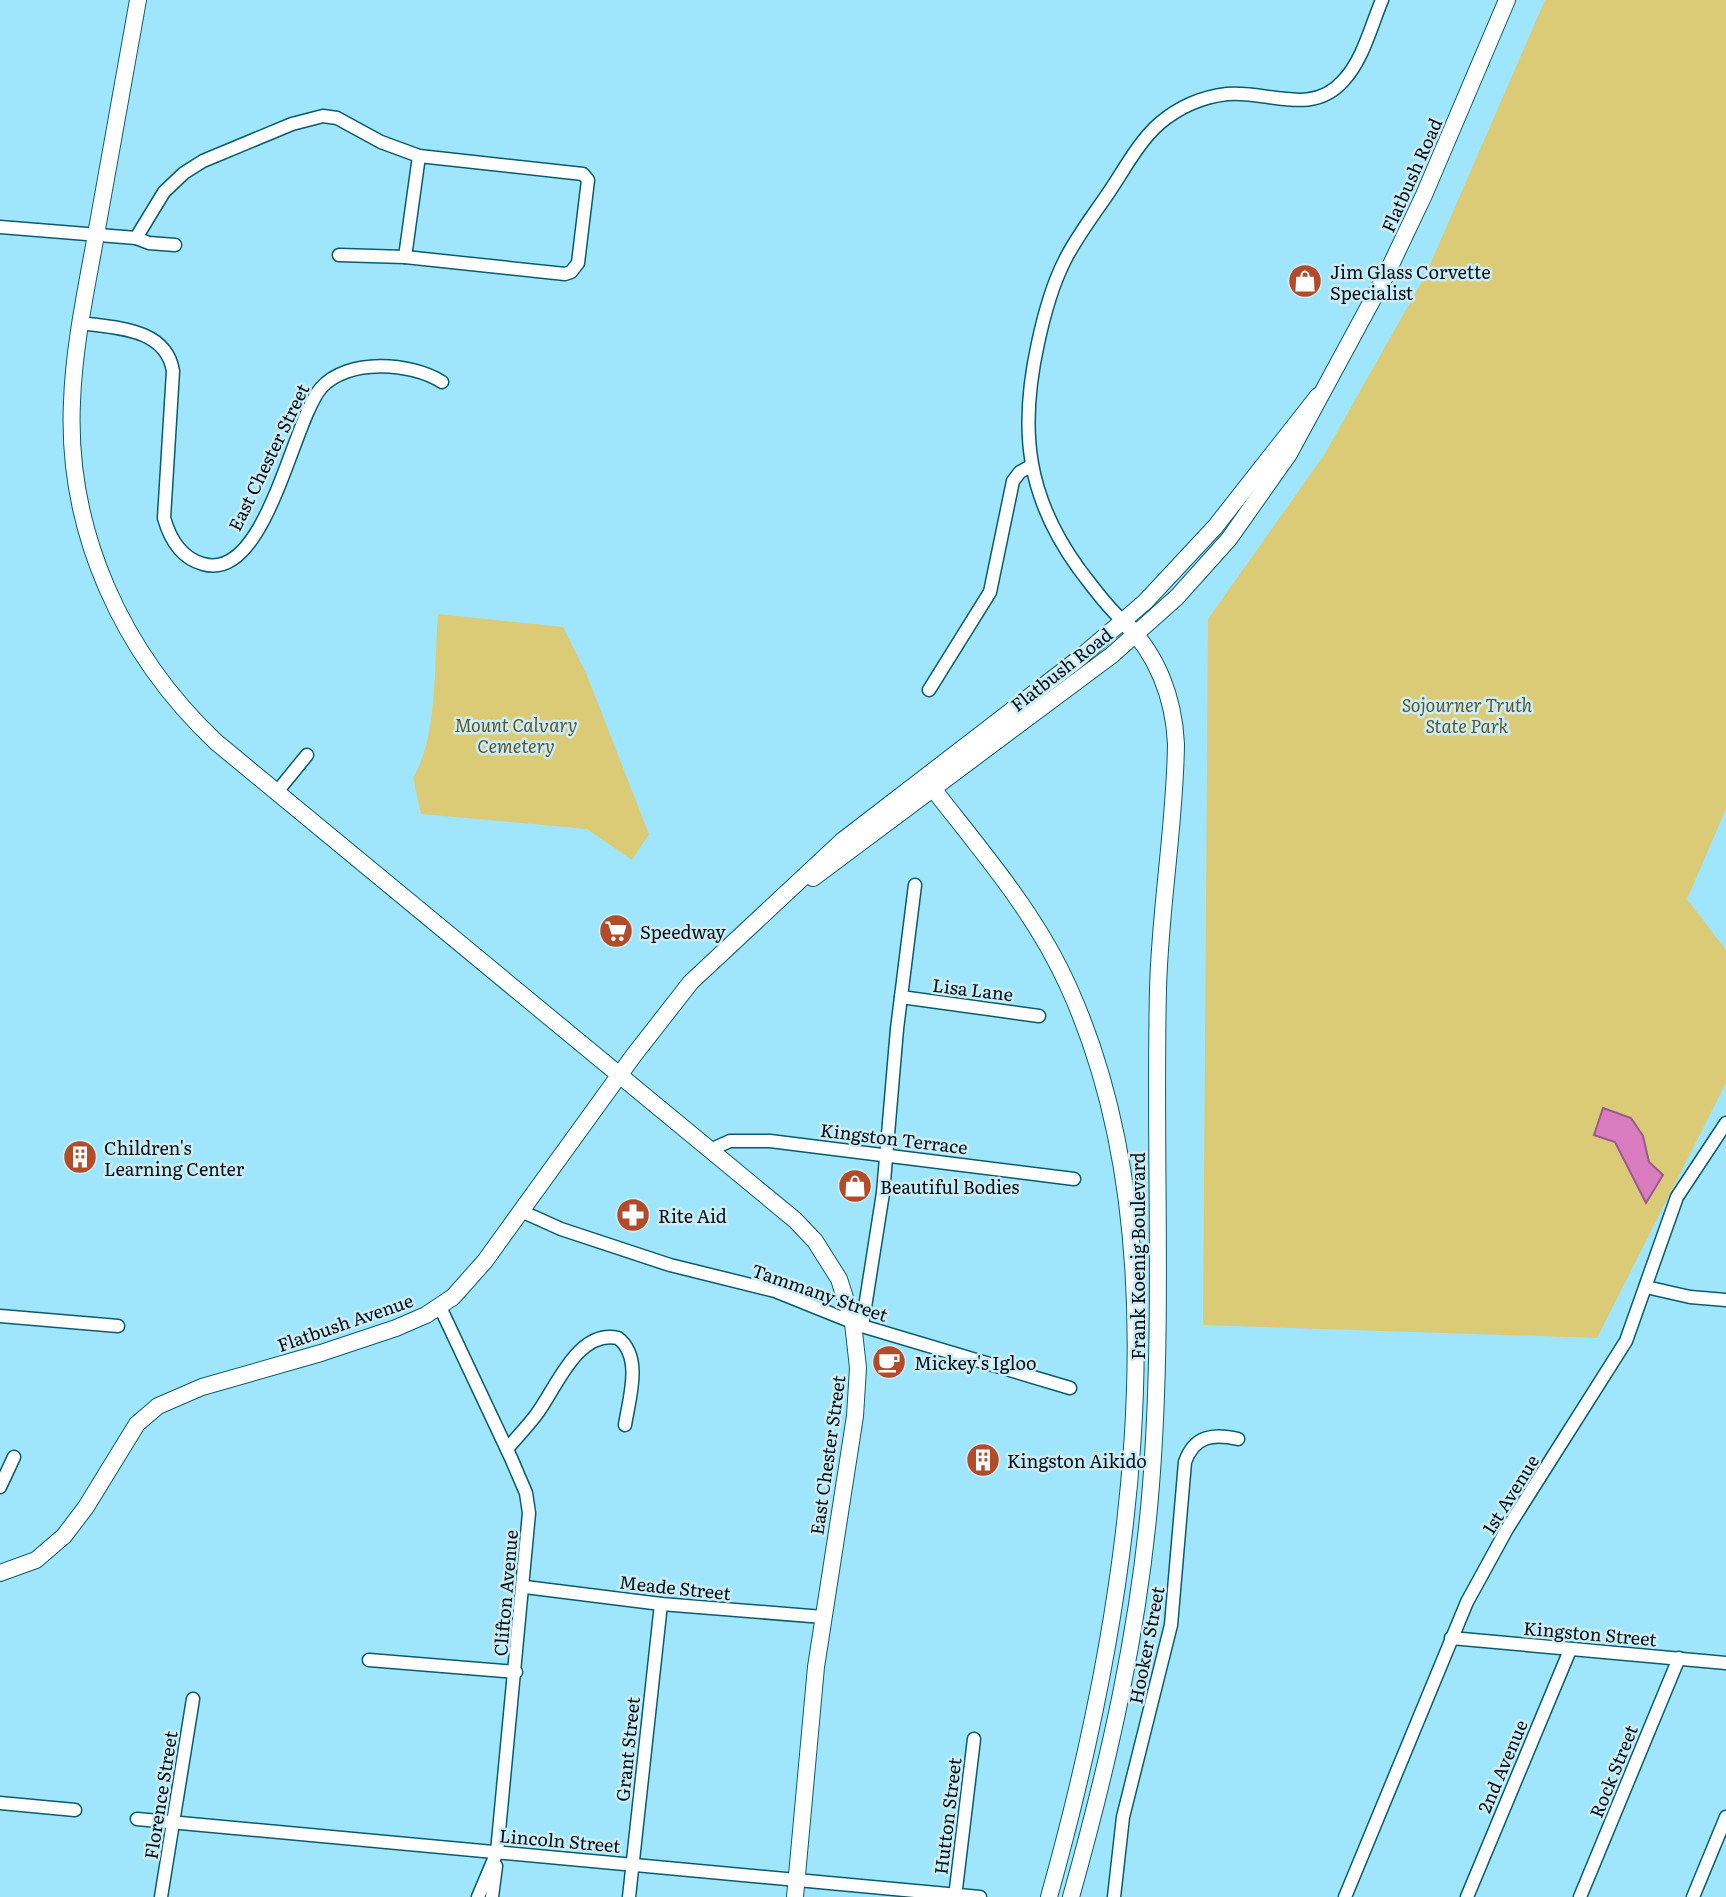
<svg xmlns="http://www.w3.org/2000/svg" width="1726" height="1897" viewBox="0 0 1726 1897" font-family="Literata,serif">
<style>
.green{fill:#dbcb77}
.water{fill:#da7cc0;stroke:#995b8c;stroke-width:2}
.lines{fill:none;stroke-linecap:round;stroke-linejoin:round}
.minor-casing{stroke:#095c6f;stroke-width:15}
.major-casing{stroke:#095c6f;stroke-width:18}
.minor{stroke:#fff;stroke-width:12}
.major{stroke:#fff;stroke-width:16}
.labels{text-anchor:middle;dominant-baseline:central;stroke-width:5;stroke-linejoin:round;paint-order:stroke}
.street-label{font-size:18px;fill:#000e14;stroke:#cbedf8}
.poi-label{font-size:18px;fill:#000e14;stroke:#cbedf8;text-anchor:start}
.park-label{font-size:18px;font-style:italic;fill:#605726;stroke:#cbedf8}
</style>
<rect width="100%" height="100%" fill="#9fe6fc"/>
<g class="green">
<path d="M1545 0H1726V809L1687 899 1726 950V1083L1597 1338 1203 1325 1208 619 1324 455 1425 276Z"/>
<path d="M438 614 563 627 586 673 649 834 632 860 587 829 421 814 413 778C438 737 434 663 438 614Z"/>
</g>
<path class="water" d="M1603 1108 1631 1118 1643 1136 1649 1162 1663 1175 1646 1203 1615 1142 1594 1135Z"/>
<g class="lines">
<g class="minor-casing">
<g id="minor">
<path d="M0 227 136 238 149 243 175 245"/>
<path d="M136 238 164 192 184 173 203 161 292 124 323 116 337 118 381 142 419 156 583 174 588 180 578 263 571 272 565 274 405 257 339 255"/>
<path d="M405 257 419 156"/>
<path d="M81 323C116 328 166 328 173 371L164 518C170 539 181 558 203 564 266 583 292 422 321 388 347 358 411 362 442 382"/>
<path d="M1123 621C1106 606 1093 587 1079 569 1026 496 1019 429 1038 343 1044 315 1051 288 1064 262 1075 239 1092 217 1107 195 1123 172 1138 142 1160 123 1179 107 1202 97 1227 94 1267 90 1311 117 1343 81 1363 60 1371 26 1382 0"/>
<path d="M929 690 990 592 1013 481 1020 472 1031 466"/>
<path d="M276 793 307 755"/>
<path d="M901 997 1039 1016"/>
<path d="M712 1149 730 1141H770L1074 1179"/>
<path d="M521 1211 561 1229 670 1265 775 1291 862 1326 1070 1388"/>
<path d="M1646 1287 1690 1297 1726 1300"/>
<path d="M440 1307 511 1458 526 1493 529 1513 497 1852 478 1897"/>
<path d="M0 1316 118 1326"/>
<path d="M862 1326 883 1193 897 1029 915 885"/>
<path d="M507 1449C516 1438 527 1427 536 1415 556 1389 577 1329 618 1338 643 1357 629 1399 625 1425"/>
<path d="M0 1487 14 1457"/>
<path d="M525 1587 661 1604 823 1617"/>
<path d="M1451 1638 1726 1663"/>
<path d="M369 1660 516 1672"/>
<path d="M0 1803 75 1810"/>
<path d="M137 1819 980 1897"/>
<path d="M161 1897 193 1699"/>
<path d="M492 1897 496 1866"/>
<path d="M629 1897 661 1604"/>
<path d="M955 1897 974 1739"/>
<path d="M1114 1897 1123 1817 1171 1625 1185 1462C1194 1436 1213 1433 1238 1439"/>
<path d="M1345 1897 1467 1602 1507 1529 1626 1341 1677 1197 1726 1123"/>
<path d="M1467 1897 1570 1650"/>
<path d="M1580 1897 1679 1658"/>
<path d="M1693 1897 1726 1817"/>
</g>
</g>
<g class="major-casing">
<g id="major">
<path d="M138 0C124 76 111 153 97 229 87 286 74 344 72 402 66 532 123 654 216 742L795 1220 815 1241 839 1279 853 1323 858 1368 855 1416 816 1667 795 1897"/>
<path d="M932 780 934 790C983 853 1037 915 1069 988 1189 1254 1125 1626 1049 1897"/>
<path d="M813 878 1112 655 1177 597 1229 539 1289 454 1387 273 1424 195 1507 0"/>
<path d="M0 1573 36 1560 64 1536 86 1507 137 1424 158 1406 202 1387 321 1353 396 1328 426 1315 453 1297 485 1261 634 1055 691 982 842 841 1076 661 1145 602 1215 527 1318 396"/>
<path d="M1071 1897C1109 1762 1140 1626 1151 1485 1164 1320 1154 1154 1158 989 1160 907 1175 826 1176 744 1174 698 1157 653 1123 621"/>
</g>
</g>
<use href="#minor" class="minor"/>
<use href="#major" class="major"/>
</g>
<defs>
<g id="shop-disc" transform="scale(1.75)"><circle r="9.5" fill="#b34b29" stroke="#cbedf8"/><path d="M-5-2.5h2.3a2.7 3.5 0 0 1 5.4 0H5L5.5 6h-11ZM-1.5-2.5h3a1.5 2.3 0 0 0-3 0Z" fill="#fff"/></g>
<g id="supermarket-disc" transform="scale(1.75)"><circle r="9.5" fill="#b34b29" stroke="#cbedf8"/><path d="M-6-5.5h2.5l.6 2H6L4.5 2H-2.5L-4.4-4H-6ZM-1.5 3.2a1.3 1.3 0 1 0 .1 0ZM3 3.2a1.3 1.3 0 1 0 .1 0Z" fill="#fff"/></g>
<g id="building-disc" transform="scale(1.75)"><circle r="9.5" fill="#b34b29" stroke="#cbedf8"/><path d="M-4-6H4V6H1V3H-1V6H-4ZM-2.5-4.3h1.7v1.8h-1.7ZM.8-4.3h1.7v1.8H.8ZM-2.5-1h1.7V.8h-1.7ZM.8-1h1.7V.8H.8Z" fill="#fff"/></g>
<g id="pharmacy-disc" transform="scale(1.75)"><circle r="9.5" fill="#b34b29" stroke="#cbedf8"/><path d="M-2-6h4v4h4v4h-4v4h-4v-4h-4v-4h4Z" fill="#fff"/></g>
<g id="cafe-disc" transform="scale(1.75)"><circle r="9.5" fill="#b34b29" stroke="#cbedf8"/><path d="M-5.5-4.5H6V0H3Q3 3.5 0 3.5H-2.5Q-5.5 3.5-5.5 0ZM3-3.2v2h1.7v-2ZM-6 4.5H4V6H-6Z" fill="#fff"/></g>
</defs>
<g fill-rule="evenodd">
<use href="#shop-disc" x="1305" y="281"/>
<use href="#supermarket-disc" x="616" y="931"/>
<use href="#building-disc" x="80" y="1157"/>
<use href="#shop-disc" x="855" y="1186"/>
<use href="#pharmacy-disc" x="633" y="1215"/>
<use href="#cafe-disc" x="889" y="1362"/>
<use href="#building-disc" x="983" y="1460"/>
</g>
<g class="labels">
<g class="street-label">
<text transform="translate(1411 175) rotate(-66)">Flatbush Road</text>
<text transform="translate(268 457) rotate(-64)">East Chester Street</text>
<text transform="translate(1061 669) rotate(-38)">Flatbush Road</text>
<text transform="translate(973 989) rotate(7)">Lisa Lane</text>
<text transform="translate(894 1138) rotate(7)">Kingston Terrace</text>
<text transform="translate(1137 1256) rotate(-90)">Frank Koenig Boulevard</text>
<text transform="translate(820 1292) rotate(19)">Tammany Street</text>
<text transform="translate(345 1322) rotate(-19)">Flatbush Avenue</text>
<text transform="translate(827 1455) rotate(-82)">East Chester Street</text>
<text transform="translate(1510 1494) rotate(-58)">1st Avenue</text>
<text transform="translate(675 1587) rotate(6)">Meade Street</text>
<text transform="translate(505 1593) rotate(-85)">Clifton Avenue</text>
<text transform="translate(1590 1633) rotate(5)">Kingston Street</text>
<text transform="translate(1146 1645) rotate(-79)">Hooker Street</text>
<text transform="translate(627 1749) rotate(-84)">Grant Street</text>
<text transform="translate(1502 1766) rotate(-67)">2nd Avenue</text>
<text transform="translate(1613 1771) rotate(-68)">Rock Street</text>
<text transform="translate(160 1795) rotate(-81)">Florence Street</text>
<text transform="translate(947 1816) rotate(-83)">Hutton Street</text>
<text transform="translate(560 1840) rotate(5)">Lincoln Street</text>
</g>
<g class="poi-label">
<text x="1330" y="271">Jim Glass Corvette<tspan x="1330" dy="21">Specialist</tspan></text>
<text x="640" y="931">Speedway</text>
<text x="104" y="1147">Children's<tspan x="104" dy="21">Learning Center</tspan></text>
<text x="880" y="1186">Beautiful Bodies</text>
<text x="658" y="1215">Rite Aid</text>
<text x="914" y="1362">Mickey's Igloo</text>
<text x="1007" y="1460">Kingston Aikido</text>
</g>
<g class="park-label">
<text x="1467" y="704">Sojourner Truth<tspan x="1467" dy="21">State Park</tspan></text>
<text x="516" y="724">Mount Calvary<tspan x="516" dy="21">Cemetery</tspan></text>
</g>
</g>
</svg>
